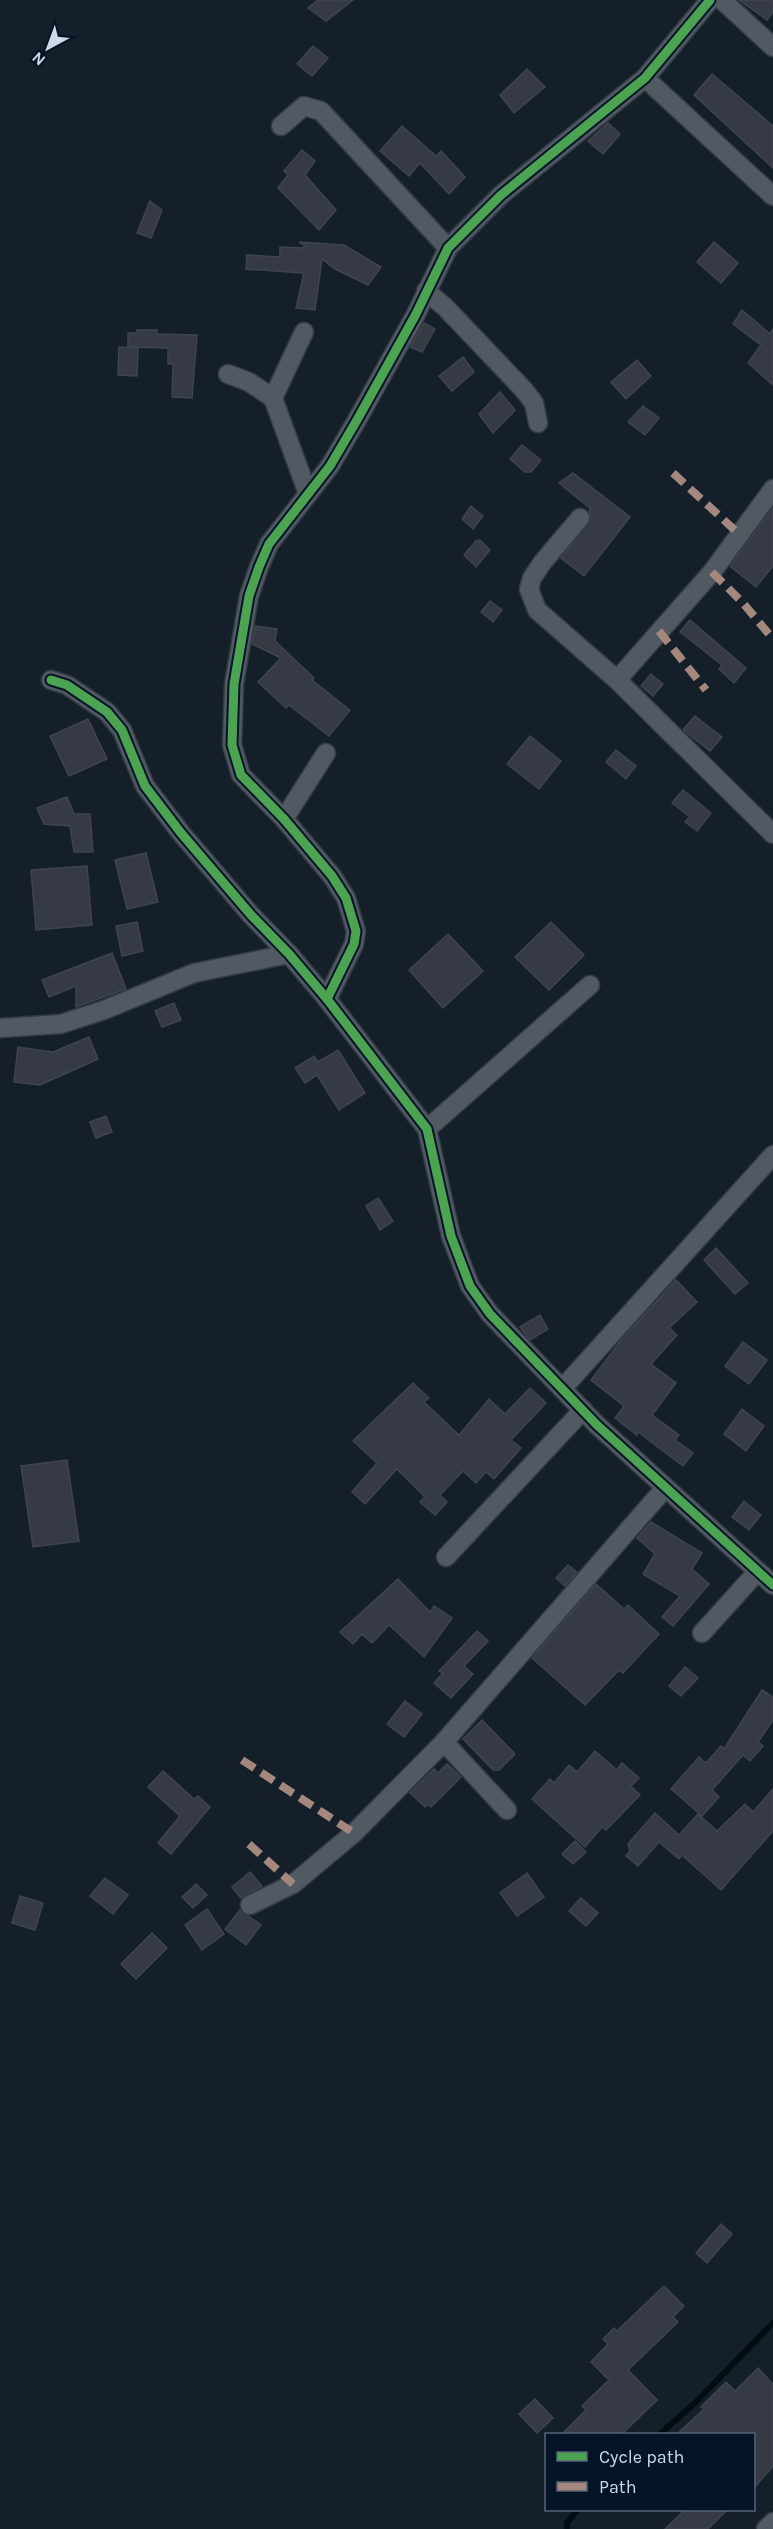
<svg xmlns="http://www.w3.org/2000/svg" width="773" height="2529" viewBox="0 0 773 2529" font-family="Karla,sans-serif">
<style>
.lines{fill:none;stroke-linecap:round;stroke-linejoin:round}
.stream{stroke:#020d11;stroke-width:6}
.building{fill:#353a44;stroke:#3f444f;stroke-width:1.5}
.minor-casing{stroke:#343b44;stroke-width:21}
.minor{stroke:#515a62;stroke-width:18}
.quiet{stroke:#a5887d;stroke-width:8;stroke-dasharray:15 8;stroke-linecap:butt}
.cycleway-casing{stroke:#051528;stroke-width:13}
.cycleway{stroke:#4ca352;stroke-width:9}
</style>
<rect width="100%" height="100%" fill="#151f2a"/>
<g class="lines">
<g class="stream">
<path d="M660 2434 695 2403 773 2323"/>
<path d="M567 2529V2523L577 2510"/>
</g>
</g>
<g class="building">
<path d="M318 0H353L326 21 308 8Z"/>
<path d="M739 0H773V12L767 20Z"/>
<path d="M313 46 328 58 312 76 297 64Z"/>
<path d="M527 69 545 87 514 113 500 95Z"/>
<path d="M712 74 773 126V168L694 95Z"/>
<path d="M608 123 620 134 603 154 588 141Z"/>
<path d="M402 126 436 156 441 151 465 177 449 194 420 163 409 176 380 151Z"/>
<path d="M302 150 315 161 305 175 336 210 319 230 278 188 288 175 284 171Z"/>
<path d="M150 201 162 210 151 238 137 233Z"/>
<path d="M299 242 344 245 381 267 368 285 335 269 322 259 315 310 296 308 304 273 246 269 247 255 280 257V247L304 248V245Z"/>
<path d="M714 242 738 263 721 283 697 262Z"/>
<path d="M742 310 770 334 773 329V385L748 363 761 345 733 324Z"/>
<path d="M424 323 435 329 422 352 410 347Z"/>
<path d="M137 330H157V334L197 335 192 398 172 397 173 364H168V348L128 347V333H137Z"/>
<path d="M119 347 138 348 137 376 118 375Z"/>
<path d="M463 357 474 372 452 391 439 376Z"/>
<path d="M637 360 651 376 626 399 611 382Z"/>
<path d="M500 392 515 410 493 433 479 414Z"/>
<path d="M643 406 659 418 645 435 628 422Z"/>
<path d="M522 445 541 460 531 472H525L510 459Z"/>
<path d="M573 473 630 517 584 576 561 558 591 519 589 512 591 509 559 483Z"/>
<path d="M471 506 483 516 473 529 462 519Z"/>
<path d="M773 508V566L756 587 730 566Z"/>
<path d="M480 540 490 550 476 567 464 555 476 541Z"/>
<path d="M490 601 502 610 493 622 481 612Z"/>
<path d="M690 620 746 668 734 683 719 669 722 665 680 632Z"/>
<path d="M255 626 277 629 275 641 314 678 312 680 350 710 329 736 289 705 286 708 258 682 281 658 252 644Z"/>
<path d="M651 674 663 684 653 696 641 686Z"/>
<path d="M695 716 722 737 710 751 683 730Z"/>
<path d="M88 719 107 759 69 776 50 736Z"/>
<path d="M530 736 561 761 539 789 507 764Z"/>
<path d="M616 750 636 766 626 779 606 762Z"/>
<path d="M683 790 711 813 697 831 685 822 690 817 672 803Z"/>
<path d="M67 797 74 814H90L93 852H74L70 826 44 824 37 808Z"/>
<path d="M146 853 158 902 127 909 115 860Z"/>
<path d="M87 866 92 925 36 930 31 870Z"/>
<path d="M137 922 143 951 122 956 116 926Z"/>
<path d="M551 922 584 955 549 990 515 957Z"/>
<path d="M448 934 483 971 443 1008 409 970Z"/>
<path d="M112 953 126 989 76 1007V986L49 997 42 980Z"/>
<path d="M174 1003 181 1020 162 1027 155 1011Z"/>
<path d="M89 1037 98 1059 40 1085 14 1082 18 1047 53 1052Z"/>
<path d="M338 1050 365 1093 339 1110 317 1075 305 1083 295 1068 314 1056 318 1062Z"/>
<path d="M106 1116 112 1132 96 1138 90 1122Z"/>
<path d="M378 1198 393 1221 380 1230 366 1206Z"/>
<path d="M716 1248 748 1283 735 1294 704 1260Z"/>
<path d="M676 1280 697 1302 669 1328 677 1335 651 1364 676 1383 652 1415 679 1435 675 1440 693 1453 683 1466 638 1432 637 1435 615 1418 624 1406 591 1380 621 1340Z"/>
<path d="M540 1315 548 1329 530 1340 520 1327Z"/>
<path d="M743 1342 767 1360 749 1384 725 1366Z"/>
<path d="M413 1383 429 1398 424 1402 459 1435 489 1399 505 1414 530 1388 546 1403 511 1440 521 1448 494 1479 486 1472 476 1483 463 1471 440 1495 447 1502 435 1515 420 1502 425 1497 397 1469 365 1504 352 1492 377 1463 353 1441Z"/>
<path d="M742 1409 764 1426 746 1451 724 1434Z"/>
<path d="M67 1460 79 1541 33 1547 21 1466Z"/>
<path d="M744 1501 761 1515 749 1530 732 1517Z"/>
<path d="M651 1522 702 1553 692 1569 709 1584 673 1626 662 1617 680 1596 643 1574 655 1554 637 1538Z"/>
<path d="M568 1565 577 1572 565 1586 556 1578Z"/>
<path d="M398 1579 430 1612 434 1606 452 1618 424 1657 389 1625 372 1643 362 1634 353 1644 340 1632Z"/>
<path d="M596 1584 624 1609 628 1605 659 1634 623 1673 619 1670 585 1705 532 1658Z"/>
<path d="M477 1631 488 1641 464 1666 473 1674 451 1698 434 1683 443 1673 439 1671Z"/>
<path d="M685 1667 698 1678 681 1696 669 1686Z"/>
<path d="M762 1690 773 1697V1720L758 1742 763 1746 750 1761 743 1755 712 1790 719 1797 702 1816 671 1789 699 1757 706 1763 721 1746 724 1749Z"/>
<path d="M405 1701 422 1714 404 1737 387 1724Z"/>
<path d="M482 1720 515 1754 499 1770H493L463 1739Z"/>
<path d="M595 1751 617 1770 622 1763 639 1778 631 1786 640 1795 606 1830 602 1827 585 1847 532 1799 550 1779 554 1783 569 1765 577 1772Z"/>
<path d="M447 1764 461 1777 431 1807 428 1804 425 1807 410 1793 434 1769 438 1773Z"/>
<path d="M163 1771 194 1799 198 1796 210 1807 171 1854 158 1843 180 1816 148 1787Z"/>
<path d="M773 1789V1831L721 1890 682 1855 679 1859 659 1842 638 1866 626 1856 630 1851 628 1844 655 1813 679 1835 698 1814 717 1831 745 1804 753 1812Z"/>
<path d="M575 1841 586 1852 573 1864 562 1854Z"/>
<path d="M250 1872 262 1886 241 1898 232 1887Z"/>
<path d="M527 1873 544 1897 517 1916 500 1893Z"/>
<path d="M105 1878 128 1895 113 1914 90 1896Z"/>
<path d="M196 1884 207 1895 193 1908 182 1897Z"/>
<path d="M20 1896 43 1903 35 1930 12 1923Z"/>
<path d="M581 1898 598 1913 586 1926 569 1911Z"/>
<path d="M207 1909 224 1934 202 1950 185 1925Z"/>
<path d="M240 1910 261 1925 246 1945 225 1929Z"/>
<path d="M152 1933 167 1948 136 1979 121 1964Z"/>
<path d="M721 2224 732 2234 707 2263 696 2253Z"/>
<path d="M664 2286 684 2306 673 2317 678 2322 628 2370 657 2400 622 2434H562L586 2410 582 2406 609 2380 591 2362 608 2344 603 2339 614 2328 617 2331Z"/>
<path d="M758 2368 773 2384V2466L753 2489V2434H677L704 2409 701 2407 726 2382 735 2391Z"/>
<path d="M535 2399 553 2418 537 2433 519 2414Z"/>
<path d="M685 2510H727L708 2529H665Z"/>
</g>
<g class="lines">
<g class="minor-casing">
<g id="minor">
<path d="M722 0 773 47"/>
<path d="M645 78 773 196"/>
<path d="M281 126 304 106 321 111 448 248"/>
<path d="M426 291 445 307 524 390 534 403 538 423"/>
<path d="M304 332 273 398 308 494"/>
<path d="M228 374 249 382 273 398"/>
<path d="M773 489 712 572 617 680 773 834"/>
<path d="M580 518 542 563 532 578 529 589 537 610 617 680"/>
<path d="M51 680 67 685 107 712 122 730 145 786 181 833 251 915 289 954 327 999 427 1129 451 1236 470 1286 490 1314 597 1425 773 1585"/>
<path d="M284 819 326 753"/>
<path d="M327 999 354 944 356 931 346 898 332 876 284 819 241 775 232 745 234 684 249 596 259 567 269 544 330 466 357 420 416 314 448 248 501 195 645 78 710 0"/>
<path d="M0 1028 61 1024 104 1010 194 973 289 954"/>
<path d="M427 1129 590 985"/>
<path d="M562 1389 773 1155"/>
<path d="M446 1557 583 1410"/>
<path d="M702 1633 757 1572"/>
<path d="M444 1742 507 1810"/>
<path d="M250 1905 293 1884 354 1833 444 1742 665 1488"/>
<path d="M766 2529 773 2522"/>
</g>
</g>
<use href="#minor" class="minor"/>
<g class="quiet">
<path d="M673 473 739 534"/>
<path d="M712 572 743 603 773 639"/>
<path d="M659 631 706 690"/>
<path d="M242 1760 354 1833"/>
<path d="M249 1844 293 1884"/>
</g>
<g class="cycleway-casing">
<g id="cycleway">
<path d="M51 680 67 685 107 712 122 730 145 786 181 833 251 915 289 954 327 999 427 1129 451 1236 470 1286 490 1314 597 1425 773 1585"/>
<path d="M327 999 354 944 356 931 346 898 332 876 284 819 241 775 232 745 234 684 249 596 259 567 269 544 330 466 357 420 416 314 448 248 501 195 645 78 710 0"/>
</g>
</g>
<use href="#cycleway" class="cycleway"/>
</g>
<rect x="545" y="2433" width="210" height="78" fill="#051528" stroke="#556374" stroke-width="1.5"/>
<rect x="557" y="2452" width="30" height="9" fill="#4ca352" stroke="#556374" stroke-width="1.5"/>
<text x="599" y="2463" font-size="18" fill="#ced9e6">Cycle path</text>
<rect x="557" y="2482" width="30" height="9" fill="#a5887d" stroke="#556374" stroke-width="1.5"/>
<text x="599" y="2493" font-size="18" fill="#ced9e6">Path</text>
<g transform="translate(48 48) rotate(221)" stroke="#051528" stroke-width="4.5" paint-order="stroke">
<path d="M0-4.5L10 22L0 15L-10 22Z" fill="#ced9e6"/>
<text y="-9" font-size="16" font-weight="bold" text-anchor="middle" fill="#ced9e6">N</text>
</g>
</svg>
